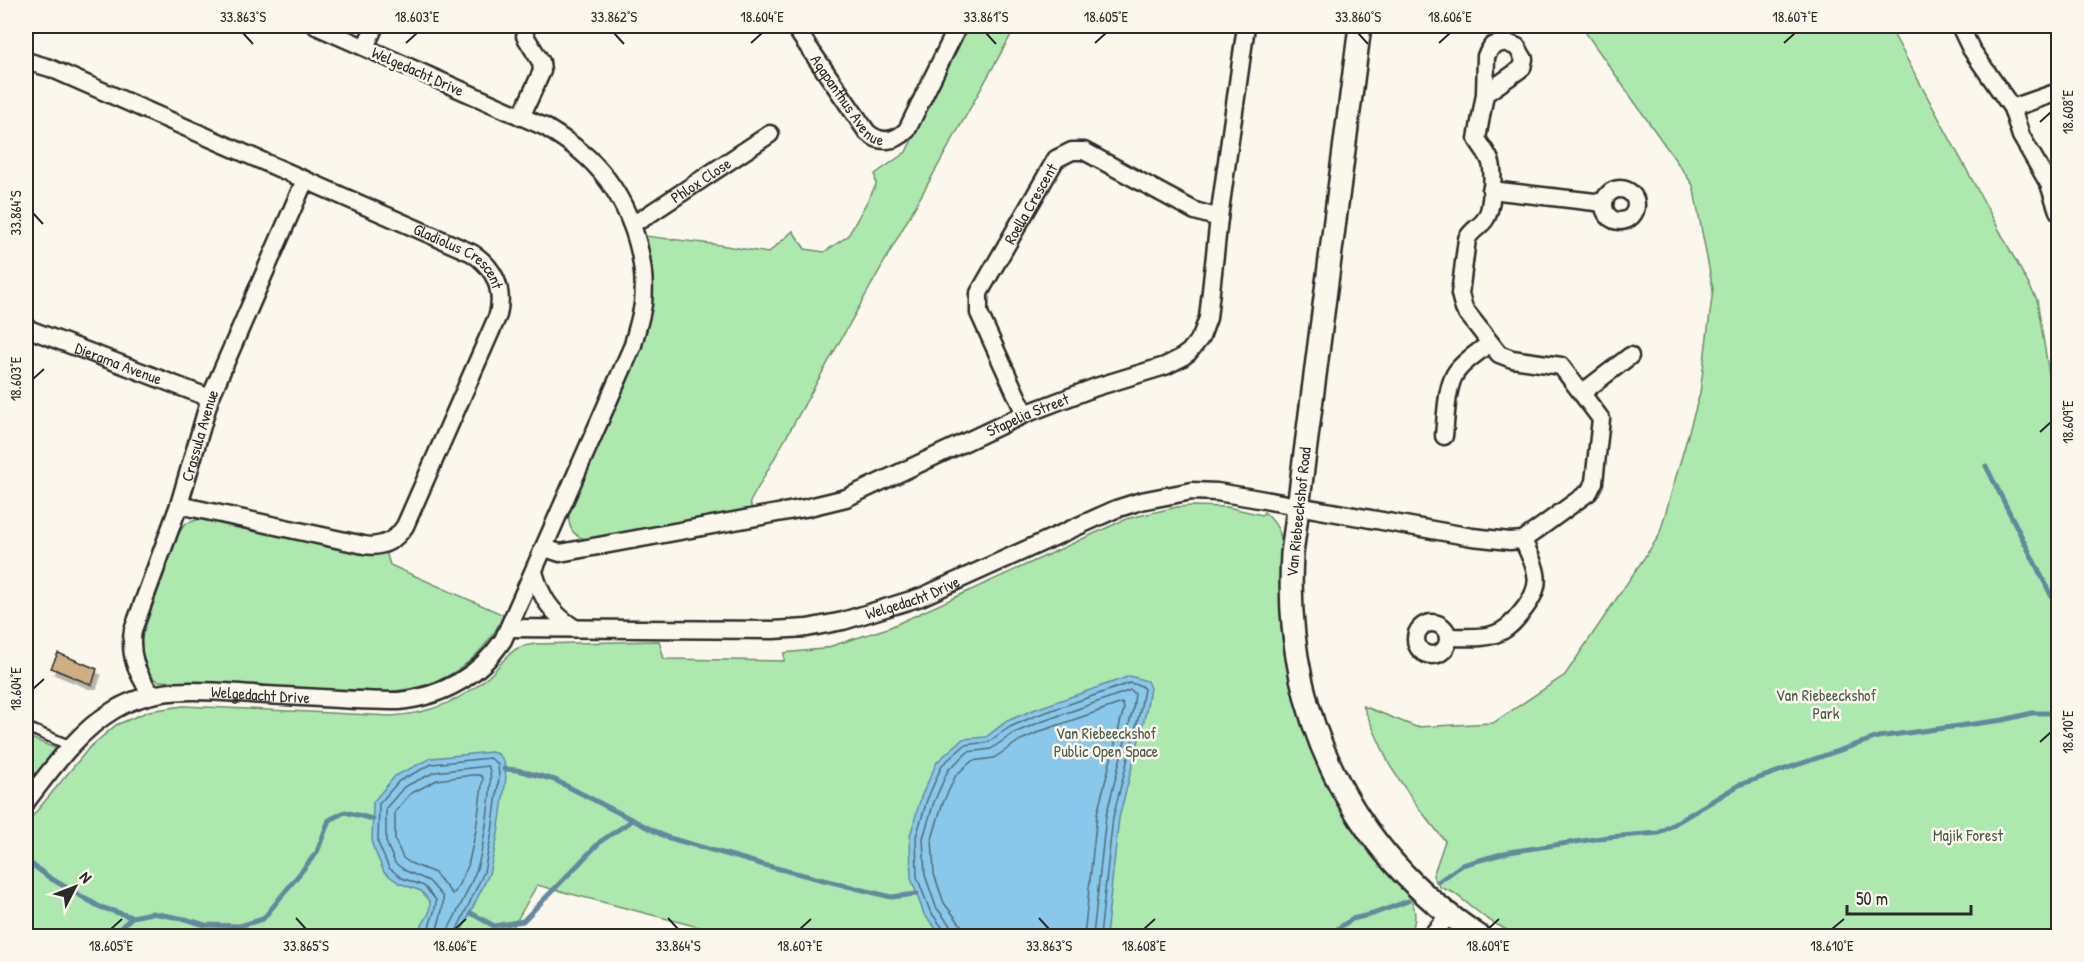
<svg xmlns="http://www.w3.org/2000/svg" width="2084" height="962" viewBox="0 0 2084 962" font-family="'Patrick Hand',sans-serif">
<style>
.green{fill:#ade9ae;stroke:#6c8a6c;stroke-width:1.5}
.water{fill:#89c8ea;stroke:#63899e;stroke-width:1.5}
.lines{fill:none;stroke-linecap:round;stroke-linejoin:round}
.shore{stroke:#516a77;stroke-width:1.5}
.stream{stroke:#63899e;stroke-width:5}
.building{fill:#cfaf82;stroke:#2b2b2b;stroke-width:1.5;filter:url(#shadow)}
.service-casing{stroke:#2b2b2b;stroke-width:13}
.minor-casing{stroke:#2b2b2b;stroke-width:21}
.tertiary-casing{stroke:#2b2b2b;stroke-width:26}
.service{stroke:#fbf7ec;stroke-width:8}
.minor{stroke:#fbf7ec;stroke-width:16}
.tertiary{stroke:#fbf7ec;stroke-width:21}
.ticks{fill:none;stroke:#2b2b2b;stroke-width:2}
.labels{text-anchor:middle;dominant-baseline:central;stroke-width:5;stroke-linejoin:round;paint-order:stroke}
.street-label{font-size:16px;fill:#2b2b2b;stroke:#fbf7ec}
.park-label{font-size:16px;fill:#4c5a4c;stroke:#fbf7ec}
.neatline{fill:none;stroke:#2b2b2b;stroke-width:2}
.ticks-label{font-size:15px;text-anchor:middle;fill:#2b2b2b}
</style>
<defs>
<filter id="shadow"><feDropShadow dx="3.5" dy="6" stdDeviation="0" flood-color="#0004"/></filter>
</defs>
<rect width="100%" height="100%" fill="#fbf7ec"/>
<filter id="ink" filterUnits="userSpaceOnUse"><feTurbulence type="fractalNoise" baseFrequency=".0167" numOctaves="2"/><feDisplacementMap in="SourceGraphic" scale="12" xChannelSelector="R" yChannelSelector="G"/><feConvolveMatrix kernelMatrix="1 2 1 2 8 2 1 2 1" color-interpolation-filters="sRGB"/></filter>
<g filter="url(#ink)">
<g class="green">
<path d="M967 26H1016L750 502 752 509 594 539C577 541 567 530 569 513 584 480 599 446 614 412 642 349 663 307 645 236L720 245 768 253 793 231 805 249 824 252 848 236 876 185 875 174 906 152Z"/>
<path d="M1581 26H1889L2037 300 2058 430V936H1517L1487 919 1454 893 1440 887 1433 876 1445 841 1417 806 1390 766 1363 706 1416 727 1493 723 1565 675 1659 536 1700 393 1713 289 1693 185Z"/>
<path d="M1191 506 1227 507 1262 515 1264 512C1271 518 1277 525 1280 534 1284 548 1280 565 1280 580 1279 607 1281 635 1286 661 1299 731 1327 795 1370 851 1383 868 1400 881 1411 899 1417 912 1416 924 1409 936H733L537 885 508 936H26V824L89 748 116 725 149 711 183 706 391 716C427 714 460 702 488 677 498 669 507 653 518 648 523 645 530 645 536 644L659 641 664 659 784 661V653L822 649 888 628 1126 519 1177 507Z"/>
<path d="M202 518 342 550 386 552 390 565 504 615C478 667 438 690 381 692L158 681C143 672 140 655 141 639L178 534 185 524Z"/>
<path d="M26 736 57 749 26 786Z"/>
</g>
<g class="water">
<path d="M1130 676 1147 681 1150 688 1146 712 1119 818 1106 936H942L924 914 911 878 910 836 921 797 937 762 963 739 986 737 1007 721 1033 710Z"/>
<path d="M491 752 498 754 504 761 506 778 498 834 489 874 459 936H424L421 927 429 913 430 902 421 891 399 883 384 872 372 844 373 802 395 776 431 758Z"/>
</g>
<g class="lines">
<g class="shore">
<path d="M472 775H480L483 778 476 830 468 866 455 892 452 894 435 873 410 863 403 858 395 840V812L410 794 437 780Z"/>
<path d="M429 936C427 922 436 916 436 900L424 886 402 878 389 868 378 843 379 804 399 781 432 764 490 758 498 764 499 778 492 832 484 872 454 936"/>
<path d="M437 936C436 923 445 912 443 897L429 881 406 871 395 863 386 842V808L404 787 435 772 488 766C496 777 482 855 476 871 468 891 458 911 448 930L447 936"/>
<path d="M946 936 945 931 930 911 917 877 916 837 927 800 942 765 965 745 988 742 1010 727 1035 716 1130 683 1142 686 1144 689 1140 711 1113 817 1100 936"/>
<path d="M954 936 952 928 936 907 925 875 923 838 934 802 948 770 968 752 991 749 1014 733 1038 723 1131 690 1135 694 1133 709 1106 816 1093 936"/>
<path d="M963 936 961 925 944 903 934 874 932 839 942 805 956 775 972 761 994 758 1019 741 1041 731 1122 703 1124 708 1097 814 1084 936"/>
</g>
<g class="stream">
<path d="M1986 466 2058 609"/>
<path d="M504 769 517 770 555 780 666 837 764 865 891 897 917 894"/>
<path d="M26 860 50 878 100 907 132 917"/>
<path d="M1438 882 1462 865 1509 852 1608 837 1659 833 1739 785 1878 737 2003 720 2032 713H2058"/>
<path d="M471 913 494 926 523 921 601 841 633 820"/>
<path d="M112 936 132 917 152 913 185 919 205 925 240 926 263 919 317 852 329 820 345 812 373 819"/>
<path d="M1327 936 1352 919 1373 914 1408 901"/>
</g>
</g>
<path class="building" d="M58 653 97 669 92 685 51 668Z"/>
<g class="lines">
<g class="service-casing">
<path id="service" d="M26 727 71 746"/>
</g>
<g class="minor-casing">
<g id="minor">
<path id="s1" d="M794 26 867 132C880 144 895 142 907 130L958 26"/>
<path d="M1960 26 1971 49 2012 108 2021 136 2049 184 2058 211"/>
<path d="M365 47 375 26"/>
<path id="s2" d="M26 61 50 68 472 253C495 268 504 289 498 315L405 526C395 541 382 548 364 545L179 505"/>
<path d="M2012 108 2058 92"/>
<path d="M521 117 542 71 541 62 525 36"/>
<circle cx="1620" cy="205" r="16"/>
<path d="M1491 190 1604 203"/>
<path id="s3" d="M631 223 642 219 770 134"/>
<path id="s4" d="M26 328 210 398"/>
<path d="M1583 392 1630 356"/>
<path id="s5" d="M1025 414 979 313V293L1056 159 1072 151H1084L1195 211 1219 218"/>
<path d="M1444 436C1446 418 1446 385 1457 371 1465 360 1479 352 1490 343"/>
<path id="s6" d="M545 548 560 553 805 508 846 498 1025 414 1096 387 1165 366 1181 358 1189 352 1201 337 1208 318 1219 218 1246 26"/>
<path d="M534 572C541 597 551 613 573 627"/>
<circle cx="1432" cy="639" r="16"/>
<path id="s7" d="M509 628 773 630 807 628 843 621 921 597 1116 509 1141 501 1192 491 1217 492 1253 498 1472 537 1510 541 1523 540 1589 492 1594 482 1601 419 1561 366 1512 359 1499 354 1464 309 1460 294 1467 239C1472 229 1481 227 1486 218 1492 209 1494 174 1491 163 1489 155 1481 146 1477 139L1485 94 1486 56 1492 46 1505 42 1517 47 1524 59 1522 68 1485 94"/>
<path d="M1448 637C1463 637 1482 639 1495 634 1506 631 1514 622 1521 613 1545 584 1538 573 1523 540"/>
<path id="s8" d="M151 694C137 673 129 656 133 630L179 505 210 398 305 180"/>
<path id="s9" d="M26 802C51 770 78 731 114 710 160 682 215 692 266 695 311 697 355 701 399 701 443 696 478 677 503 640L633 345C636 332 641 318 643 304 648 251 626 193 587 157 574 145 560 136 545 127L316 26"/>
<path d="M1431 936 1449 915"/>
</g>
</g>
<g class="tertiary-casing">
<path id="tertiary" d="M1360 26 1292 554C1283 710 1348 850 1479 936"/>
</g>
<use href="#service" class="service"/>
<use href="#minor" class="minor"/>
<use href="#tertiary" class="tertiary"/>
</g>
</g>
<path class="ticks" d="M243 33 253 44M614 33 624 44M986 33 996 44M1358 33 1368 44M406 43 417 33M751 43 762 33M1095 43 1106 33M1439 43 1450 33M1784 43 1795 33M2040 122 2051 112M33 213 43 224M33 379 44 369M2040 432 2051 422M33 689 44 679M2040 742 2051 732M296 918 306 929M668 918 678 929M1039 918 1049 929M111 929 122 919M455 929 466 919M800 929 811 919M1144 929 1155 919M1488 929 1499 919M1832 929 1844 919"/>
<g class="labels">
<g class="street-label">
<text transform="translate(418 71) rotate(24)">Welgedacht Drive</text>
<text stroke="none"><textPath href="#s1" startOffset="92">Agapanthus Avenue</textPath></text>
<text stroke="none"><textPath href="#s3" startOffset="82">Phlox Close</textPath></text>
<text stroke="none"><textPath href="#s5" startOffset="234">Roella Crescent</textPath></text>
<text stroke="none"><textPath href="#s2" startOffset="477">Gladiolus Crescent</textPath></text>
<text stroke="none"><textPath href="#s4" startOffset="99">Dierama Avenue</textPath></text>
<text stroke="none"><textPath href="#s6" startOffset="507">Stapelia Street</textPath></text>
<text stroke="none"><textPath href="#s8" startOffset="274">Crassula Avenue</textPath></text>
<text transform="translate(1298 512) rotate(-84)">Van Riebeeckshof Road</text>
<text stroke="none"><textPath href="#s7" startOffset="408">Welgedacht Drive</textPath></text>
<text stroke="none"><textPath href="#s9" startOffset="278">Welgedacht Drive</textPath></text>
</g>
<g class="park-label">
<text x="1826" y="695">Van Riebeeckshof<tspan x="1826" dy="18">Park</tspan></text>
<text x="1106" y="733">Van Riebeeckshof<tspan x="1106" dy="18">Public Open Space</tspan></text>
<text x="1968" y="835">Majik Forest</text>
</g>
</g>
<rect width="2084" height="962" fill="none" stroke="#fbf7ec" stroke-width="66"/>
<g transform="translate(75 887) rotate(48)" stroke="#fbf7ec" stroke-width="4.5" paint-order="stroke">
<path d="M0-4.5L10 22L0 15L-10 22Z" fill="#2b2b2b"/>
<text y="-9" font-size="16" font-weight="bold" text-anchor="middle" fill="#2b2b2b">N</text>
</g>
<path d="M1847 905v9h124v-9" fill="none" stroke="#2b2b2b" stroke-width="3"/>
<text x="1856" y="905" font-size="18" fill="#2b2b2b" stroke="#fbf7ec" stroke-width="4.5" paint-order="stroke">50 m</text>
<rect x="33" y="33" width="2018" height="896" class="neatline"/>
<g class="ticks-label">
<text x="243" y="22">33.863°S</text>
<text x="417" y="22">18.603°E</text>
<text x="614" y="22">33.862°S</text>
<text x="762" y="22">18.604°E</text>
<text x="986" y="22">33.861°S</text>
<text x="1106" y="22">18.605°E</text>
<text x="1358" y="22">33.860°S</text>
<text x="1450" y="22">18.606°E</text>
<text x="1795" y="22">18.607°E</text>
<text transform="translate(2068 112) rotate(-90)" y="5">18.608°E</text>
<text transform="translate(16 213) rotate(-90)" y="5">33.864°S</text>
<text transform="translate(16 379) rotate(-90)" y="5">18.603°E</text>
<text transform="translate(2068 422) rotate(-90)" y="5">18.609°E</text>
<text transform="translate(16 689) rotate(-90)" y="5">18.604°E</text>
<text transform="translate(2068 732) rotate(-90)" y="5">18.610°E</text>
<text x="111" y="951">18.605°E</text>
<text x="306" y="951">33.865°S</text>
<text x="455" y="951">18.606°E</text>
<text x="678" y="951">33.864°S</text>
<text x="800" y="951">18.607°E</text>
<text x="1049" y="951">33.863°S</text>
<text x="1144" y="951">18.608°E</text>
<text x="1488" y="951">18.609°E</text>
<text x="1832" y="951">18.610°E</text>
</g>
</svg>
